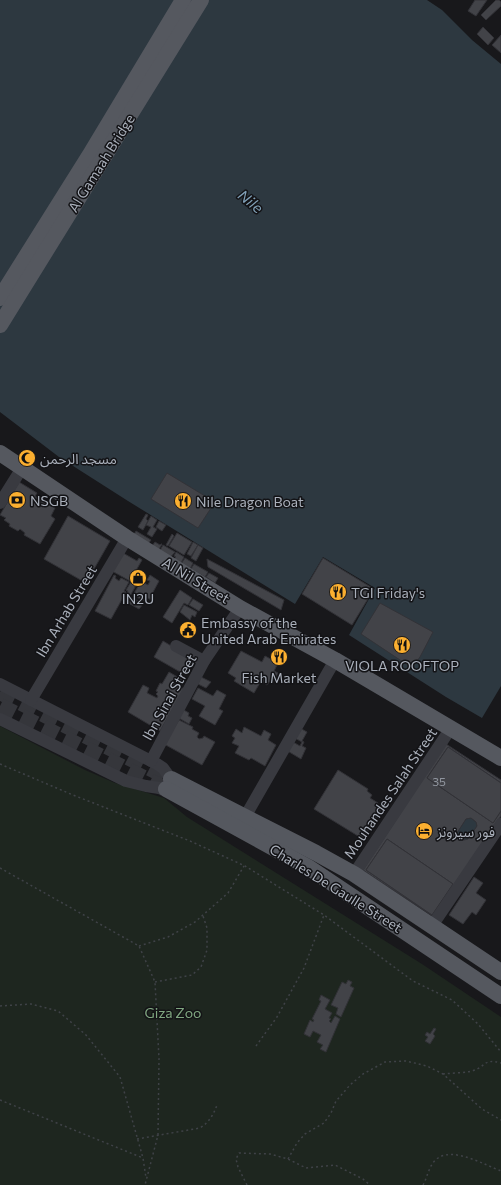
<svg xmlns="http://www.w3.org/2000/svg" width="501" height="1185" viewBox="0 0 501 1185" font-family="Commissioner,'Noto Sans Arabic',sans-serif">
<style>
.green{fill:#1e261f}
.water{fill:#2d3840}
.building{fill:#424348;stroke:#323237;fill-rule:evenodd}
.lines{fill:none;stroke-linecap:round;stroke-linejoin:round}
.major-tunnel{stroke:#35363b;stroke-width:16;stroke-dasharray:16 8;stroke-linecap:butt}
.path{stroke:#3f4247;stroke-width:1.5;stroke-dasharray:2 3;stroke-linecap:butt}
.minor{stroke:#393a40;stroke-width:12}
.major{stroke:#55585f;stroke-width:16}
.labels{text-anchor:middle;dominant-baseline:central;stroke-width:3;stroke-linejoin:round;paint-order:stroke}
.number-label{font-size:12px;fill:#90959e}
.street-label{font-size:14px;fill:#aab0bb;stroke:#131316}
.poi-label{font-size:14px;fill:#aab0bb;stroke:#131316;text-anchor:start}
.park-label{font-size:14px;fill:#80a781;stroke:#131316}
.water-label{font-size:15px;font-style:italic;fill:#80a0b7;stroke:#131316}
</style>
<rect width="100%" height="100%" fill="#18181b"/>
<path class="green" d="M0 726 85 770 115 783 164 798 187 817 422 964 501 1017V1185H0Z"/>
<g class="water">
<path d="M0 0H427L442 10 472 40 501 64V686L482 718 446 697 349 635 375 588 323 557 295 604 128 501 59 457 0 412Z"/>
<path d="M471 818 476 822 477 826 468 839 464 840 455 836 466 819Z"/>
</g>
<g class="building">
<path d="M475 0H487L476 16 468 11Z"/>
<path d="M496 0H499L501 2V6L486 20 481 15Z"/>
<path d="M483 27 494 38 488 45 477 34Z"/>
<path d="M501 35V53L492 45Z"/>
<path d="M25 452 34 458 29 464 21 459Z"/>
<path d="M167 473 215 502 198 528 151 499Z"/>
<path d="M19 482 37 493 35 496 55 508 51 516 55 519 40 544 24 535 25 533 20 529 18 531 9 526 10 524 4 520 6 518 0 515Z"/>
<path d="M146 514 148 515 146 519 148 521 143 530 138 527Z"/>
<path d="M68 516 110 541 86 583 44 559Z"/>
<path d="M151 516 157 520 153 527 157 529 152 537 147 534 151 527 146 525Z"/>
<path d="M159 521 166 525 162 531 156 527Z"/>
<path d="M136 531 151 540 148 544 133 536Z"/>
<path d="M177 533 192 542 184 555 169 546Z"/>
<path d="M172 534 174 536 168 546 166 545Z"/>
<path d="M155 542 160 545 161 544H162L157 553 152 546Z"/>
<path d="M193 542 198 545 191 556 187 554Z"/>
<path d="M163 545 175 552 168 560 158 554Z"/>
<path d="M198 545 203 548 196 561 191 558Z"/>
<path d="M176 552 184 557 181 563 174 559 176 557 174 556Z"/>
<path d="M123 553 137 561 139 558 142 560 130 581 112 571Z"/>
<path d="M185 558 193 563 190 569 181 564Z"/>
<path d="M323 558 374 589 352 625 302 594Z"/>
<path d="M207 559 284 600 281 610 208 567Z"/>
<path d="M194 564 208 572 205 577 191 569Z"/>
<path d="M209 573 218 578 215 583 206 577Z"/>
<path d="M141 574 145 577 143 580 145 581 144 583 148 585 150 581 147 580 150 575 159 581 152 594 154 595 151 600 148 598 146 602 133 595 142 580 138 578Z"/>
<path d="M114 575 116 576 115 578 119 581 121 578 129 582 124 591 126 592 111 619 95 611Z"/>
<path d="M134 577 139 580 130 596 143 604 139 609 123 600 128 591 126 590Z"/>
<path d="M180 590 192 598 188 605 184 603 172 623 163 617Z"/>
<path d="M193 599 203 605 199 611 189 605Z"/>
<path d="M380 603 433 632 420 657 412 668 361 634Z"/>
<path d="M184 605 197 612 195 617 192 615 190 620 180 612Z"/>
<path d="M163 641 191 658 182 673 154 657Z"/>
<path d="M241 651 262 662 265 656 278 663 274 671 278 673 272 684 269 682 267 685 261 681 254 693 234 681 236 678 228 673Z"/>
<path d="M169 672 184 681 180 687 184 689 160 731 128 712 143 685 149 688 147 693 157 698 158 696 156 694 158 692 156 691 160 683 162 684Z"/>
<path d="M201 677 211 682 206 688 198 684Z"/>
<path d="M198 688 213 696 217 690 226 695 219 709 223 711 215 725 199 716 205 706 192 699Z"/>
<path d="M182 709 189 713 188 716 192 718 189 724 177 717Z"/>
<path d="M179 720 193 727 192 729 199 733 197 737 199 739 203 738 204 736 215 742 202 765 164 744Z"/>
<path d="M244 727 261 736 264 730 271 734 268 740 276 745 265 766 251 758 249 760 235 753 239 746 232 743 235 738 232 736 236 729 242 733Z"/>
<path d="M298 727 307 732 302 741 304 742 302 746 306 748 301 759 286 750 291 741 300 746 302 742 293 737Z"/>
<path d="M446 744 501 780V783L448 747 427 778 493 823 501 811V816L434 917 363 870ZM471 818 476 822 477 826 468 839 464 840 455 836 466 819ZM387 839 453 884 432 915 366 870Z"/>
<path d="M448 747 501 783V811L493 823 427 778Z"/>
<path d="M338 770 368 789 367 791 372 795 370 798 378 803 376 807 381 810 363 839 314 809Z"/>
<path d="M387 839 453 884 432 915 366 870Z"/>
<path d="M474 877 483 883 476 893 486 900 476 915 472 912 463 924 449 915Z"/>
<path d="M348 980 352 982 350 986 354 988 341 1017 336 1014 338 1008 331 1005 342 982 346 984Z"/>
<path d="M321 995 330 1000 325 1009 332 1013 329 1018 331 1019 329 1021 331 1023 335 1016 340 1019 326 1052 320 1049 323 1045 317 1042 321 1035 313 1031 310 1037 304 1034 310 1020 313 1022 314 1020 312 1019 321 1001 319 1000Z"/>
<path d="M434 1028 436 1029 433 1034 435 1036 430 1044 425 1041 428 1037 425 1035 427 1032 430 1034Z"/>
</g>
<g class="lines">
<g class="major-tunnel">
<path d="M0 692 171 779"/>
<path d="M0 706 166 789"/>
</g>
<g class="path">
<path d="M0 764 73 795 190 841 245 866 324 915 413 981 452 1000 478 1024 501 1052"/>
<path d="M0 868 139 946 155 982 159 1059 158 1135 145 1185"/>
<path d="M139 946 168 937 195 922 228 893 244 866"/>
<path d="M155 982 192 975 201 967 207 950V928L203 916"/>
<path d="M0 1006 31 1004 58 1011 86 1035 120 1077 143 1158 146 1178"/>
<path d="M256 1046 277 1017 304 968 324 915"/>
<path d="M443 1074C452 1073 463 1073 472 1071 486 1067 483 1058 501 1063"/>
<path d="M0 1100 143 1158"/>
<path d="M137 1139 200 1128C209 1122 213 1116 217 1105"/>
<path d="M288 1159 297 1143 305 1134 324 1123 331 1113 336 1101 350 1085 363 1074 385 1062 406 1061 427 1066 443 1074 482 1109 501 1120"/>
<path d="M247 1185 238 1167 236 1159 239 1153 270 1154 288 1159 306 1168 335 1165 363 1179 370 1185"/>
<path d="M423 1185C428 1176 429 1164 438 1158 454 1147 485 1165 501 1171"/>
</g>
<g class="minor">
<path d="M0 503 22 468"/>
<path d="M176 646 204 661"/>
<path d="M0 684 157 764 163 768 171 779"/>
<path d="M31 700 127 538"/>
<path d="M0 719 126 781 146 786 166 789"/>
<path d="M151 761 204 661 240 608"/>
<path d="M245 817 335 660"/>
<path d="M354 874 451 728"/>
<path d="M432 926 501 824"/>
</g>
<g class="major">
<path d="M0 298 91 153 183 0"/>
<path d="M0 325 201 0"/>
<path d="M0 453 127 538 240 608 335 660 501 758"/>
<path d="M171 779 316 853 354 874 501 972"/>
<path d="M166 789 308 867 501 996"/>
</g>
</g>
<defs>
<g id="mosque-disc" transform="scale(0.9)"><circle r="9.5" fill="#fbaf30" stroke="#131316"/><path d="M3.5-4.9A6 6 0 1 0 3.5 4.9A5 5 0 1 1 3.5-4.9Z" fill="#111"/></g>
<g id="bank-disc" transform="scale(0.9)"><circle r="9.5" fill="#fbaf30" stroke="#131316"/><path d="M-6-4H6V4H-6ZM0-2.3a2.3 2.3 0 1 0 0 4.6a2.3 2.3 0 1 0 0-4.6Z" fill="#111"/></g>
<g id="restaurant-disc" transform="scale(0.9)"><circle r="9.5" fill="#fbaf30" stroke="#131316"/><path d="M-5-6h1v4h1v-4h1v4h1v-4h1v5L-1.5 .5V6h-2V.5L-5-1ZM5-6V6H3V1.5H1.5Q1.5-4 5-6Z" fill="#111"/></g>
<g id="shop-disc" transform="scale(0.9)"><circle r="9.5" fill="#fbaf30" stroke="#131316"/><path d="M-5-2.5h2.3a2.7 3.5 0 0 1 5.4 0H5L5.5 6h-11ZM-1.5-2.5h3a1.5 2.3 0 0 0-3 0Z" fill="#111"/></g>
<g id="civic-disc" transform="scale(0.9)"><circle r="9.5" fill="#fbaf30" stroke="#131316"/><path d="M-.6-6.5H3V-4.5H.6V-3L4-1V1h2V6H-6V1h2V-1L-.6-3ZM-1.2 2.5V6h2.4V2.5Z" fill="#111"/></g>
<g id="hotel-disc" transform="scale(0.9)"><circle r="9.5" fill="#fbaf30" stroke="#131316"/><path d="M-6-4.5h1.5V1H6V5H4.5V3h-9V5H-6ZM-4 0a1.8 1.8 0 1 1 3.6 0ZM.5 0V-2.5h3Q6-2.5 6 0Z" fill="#111"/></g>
</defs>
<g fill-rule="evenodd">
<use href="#mosque-disc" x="27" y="458"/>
<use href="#bank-disc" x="17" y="500"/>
<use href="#restaurant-disc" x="183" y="501"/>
<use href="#shop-disc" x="138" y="578"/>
<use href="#restaurant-disc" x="338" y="592"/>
<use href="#civic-disc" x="188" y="630"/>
<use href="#restaurant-disc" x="402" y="645"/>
<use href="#restaurant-disc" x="279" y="657"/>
<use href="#hotel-disc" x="424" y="831"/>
</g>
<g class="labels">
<g class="number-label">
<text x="439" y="781">35</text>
</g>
<g class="street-label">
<text transform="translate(101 163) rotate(-58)">Al Gamaah Bridge</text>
<text transform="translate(196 580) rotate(31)">Al Nil Street</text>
<text transform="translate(66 611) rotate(-59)">Ibn Arhab Street</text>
<text transform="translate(169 697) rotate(-61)">Ibn Sinai Street</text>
<text transform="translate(390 793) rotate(-56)">Mouhandes Salah Street</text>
<text transform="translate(336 888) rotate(32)">Charles De Gaulle Street</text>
</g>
<g class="poi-label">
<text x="40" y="458">مسجد الرحمن</text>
<text x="30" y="500">NSGB</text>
<text x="196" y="501">Nile Dragon Boat</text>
<text x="351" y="592">TGI Friday's</text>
<text x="138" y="598" text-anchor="middle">IN2U</text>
<text x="201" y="622">Embassy of the<tspan x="201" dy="16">United Arab Emirates</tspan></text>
<text x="402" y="665" text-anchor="middle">VIOLA ROOFTOP</text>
<text x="279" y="677" text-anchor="middle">Fish Market</text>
<text x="437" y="831">فور سيزونز</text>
</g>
<g class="park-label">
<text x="173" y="1012">Giza Zoo</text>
</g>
<g class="water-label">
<text transform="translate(251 201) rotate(39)">Nile</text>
</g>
</g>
</svg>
